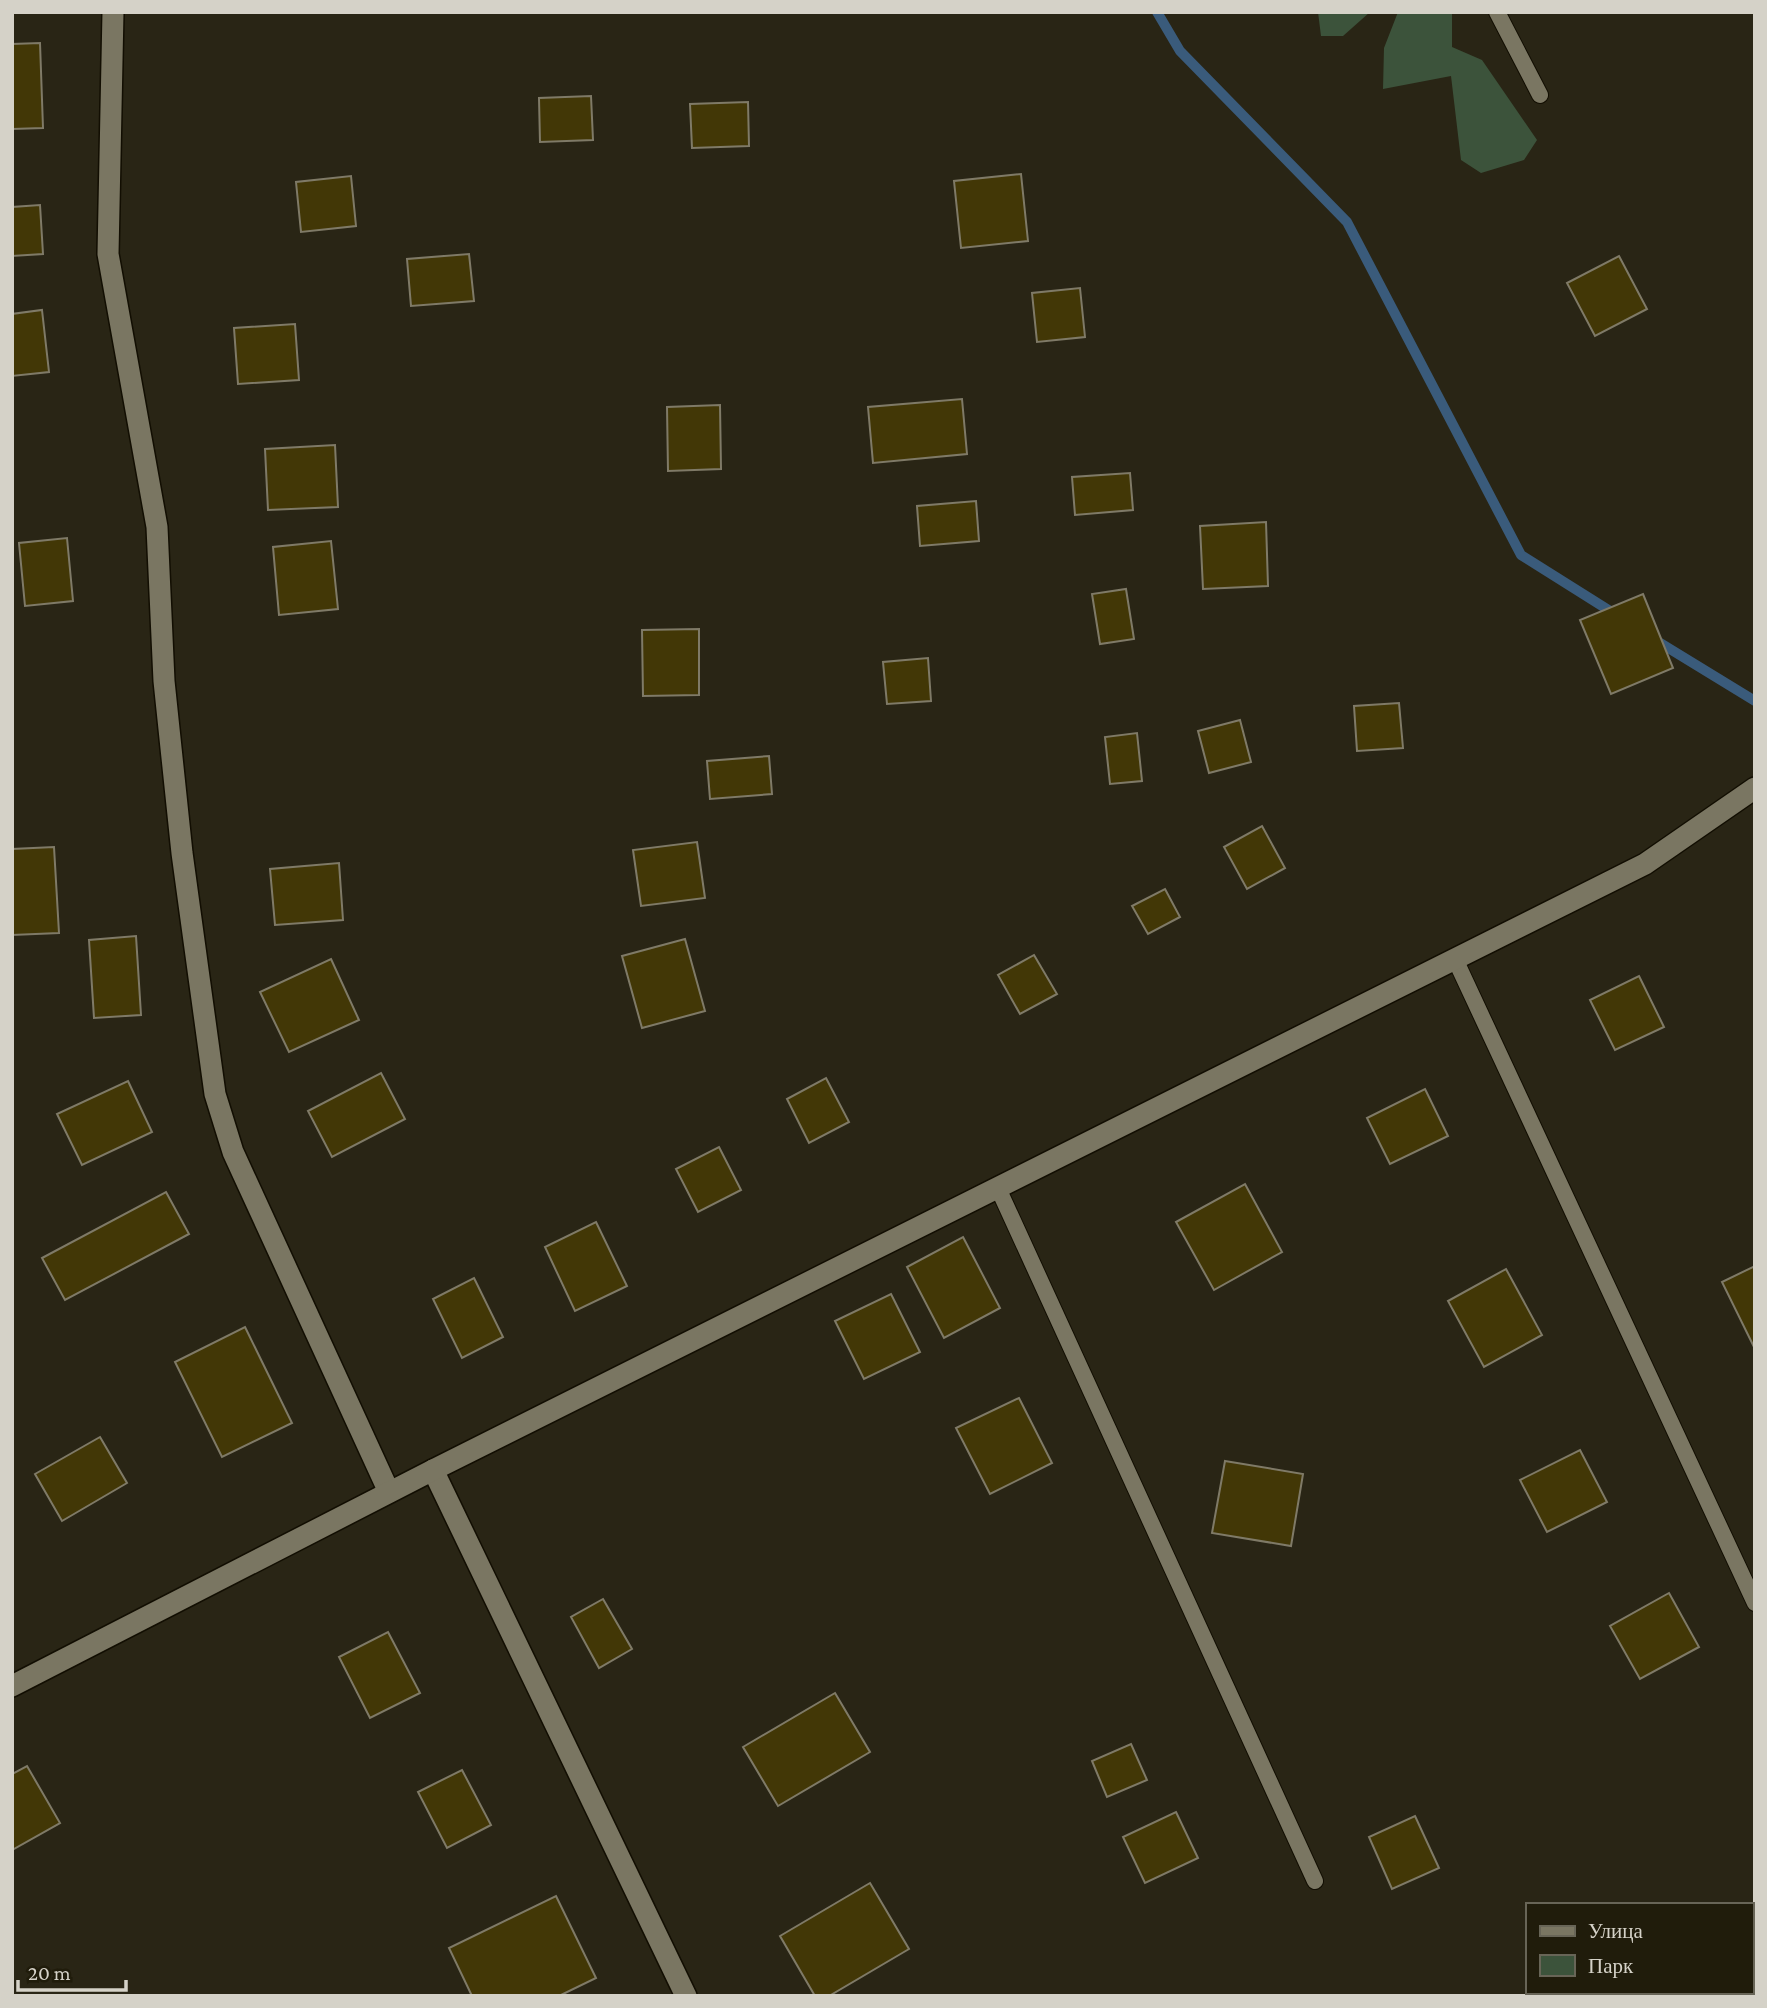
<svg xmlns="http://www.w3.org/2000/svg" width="1767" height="2008" viewBox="0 0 1767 2008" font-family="'Crimson Pro',serif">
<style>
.green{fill:#3c533b}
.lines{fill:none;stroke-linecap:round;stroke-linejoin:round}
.stream{stroke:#3a5b7b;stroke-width:10}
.building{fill:#423706;stroke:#7f7a67;stroke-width:2}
.lane-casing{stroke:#120e02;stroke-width:18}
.street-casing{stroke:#120e02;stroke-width:24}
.lane{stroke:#7a7662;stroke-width:16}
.street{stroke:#7a7662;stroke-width:21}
</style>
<rect width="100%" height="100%" fill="#292515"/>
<g class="green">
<path d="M1318 12H1370L1343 36H1321Z"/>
<path d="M1398 12H1452V47L1482 60 1537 140 1524 160 1481 173 1461 160 1451 76 1383 89 1384 48Z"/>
</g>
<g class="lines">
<g class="stream">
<path d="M1157 12 1180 51 1347 222 1521 555 1618 616"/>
<path d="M1652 638 1755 701"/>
</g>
</g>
<g class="building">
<path d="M40 43 43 128 12 129V44Z"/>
<path d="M591 96 593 140 540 142 539 98Z"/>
<path d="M748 102 749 146 692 148 690 104Z"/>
<path d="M1021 174 1028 241 961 248 954 181Z"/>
<path d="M351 176 356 226 301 232 296 182Z"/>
<path d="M40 205 43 254 12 256V207Z"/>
<path d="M469 254 474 301 411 306 407 259Z"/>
<path d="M1619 256 1647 309 1595 336 1567 283Z"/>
<path d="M1080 288 1085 337 1037 342 1032 293Z"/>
<path d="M42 310 49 372 12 376V314Z"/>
<path d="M295 324 299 380 238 384 234 328Z"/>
<path d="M962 399 967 454 873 463 868 407Z"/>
<path d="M720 405 721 469 668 471 667 407Z"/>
<path d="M335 445 338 507 268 510 265 449Z"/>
<path d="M1130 473 1133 510 1075 515 1072 477Z"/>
<path d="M976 501 979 541 920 546 917 506Z"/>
<path d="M1266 522 1268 586 1203 589 1200 526Z"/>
<path d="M67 538 73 601 25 606 19 543Z"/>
<path d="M331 541 338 609 279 615 273 547Z"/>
<path d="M1126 589 1134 639 1100 644 1092 594Z"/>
<path d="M1643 594 1673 668 1611 694 1580 620Z"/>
<path d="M699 629V695L643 696 642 630Z"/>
<path d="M928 658 931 701 887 704 883 662Z"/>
<path d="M1399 703 1403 748 1357 751 1354 706Z"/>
<path d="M1240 720 1251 762 1209 773 1198 731Z"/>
<path d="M1137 733 1142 781 1110 784 1105 737Z"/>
<path d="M769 756 772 794 710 799 707 761Z"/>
<path d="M1262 826 1285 868 1247 889 1224 847Z"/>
<path d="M697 842 705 898 641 906 633 850Z"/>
<path d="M54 847 59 933 12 935V849Z"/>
<path d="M339 863 343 920 275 925 270 869Z"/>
<path d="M1165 889 1180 917 1148 934 1132 906Z"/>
<path d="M136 936 141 1015 94 1018 89 940Z"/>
<path d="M685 939 705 1011 642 1028 622 956Z"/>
<path d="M1034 955 1057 994 1020 1014 998 975Z"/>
<path d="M331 959 359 1020 289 1052 260 992Z"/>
<path d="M1639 976 1664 1027 1615 1050 1590 1000Z"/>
<path d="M381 1073 405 1119 332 1157 308 1111Z"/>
<path d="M826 1078 849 1122 809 1143 787 1099Z"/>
<path d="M128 1081 152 1132 82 1165 57 1114Z"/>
<path d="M1425 1089 1448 1136 1390 1164 1367 1118Z"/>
<path d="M719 1147 741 1190 698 1212 676 1169Z"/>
<path d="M1245 1184 1282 1252 1214 1290 1176 1222Z"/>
<path d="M166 1192 189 1234 65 1300 42 1258Z"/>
<path d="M596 1222 627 1286 575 1311 545 1247Z"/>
<path d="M963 1237 1000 1308 944 1338 907 1267Z"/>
<path d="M1755 1266V1346L1754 1347 1722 1282Z"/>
<path d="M1506 1269 1542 1335 1484 1367 1448 1301Z"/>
<path d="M474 1278 503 1337 462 1358 433 1299Z"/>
<path d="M891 1294 920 1352 864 1379 835 1321Z"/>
<path d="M245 1327 292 1423 222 1457 175 1362Z"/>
<path d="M1019 1398 1052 1463 990 1494 956 1428Z"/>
<path d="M100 1437 127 1483 62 1521 35 1474Z"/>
<path d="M1580 1450 1607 1502 1547 1532 1520 1480Z"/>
<path d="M1225 1461 1303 1474 1291 1546 1212 1533Z"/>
<path d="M1669 1593 1699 1647 1640 1679 1610 1626Z"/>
<path d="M603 1599 632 1649 599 1668 571 1617Z"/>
<path d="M388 1632 420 1693 370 1718 339 1657Z"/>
<path d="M835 1693 870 1752 778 1806 743 1747Z"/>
<path d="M1131 1744 1147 1780 1107 1797 1092 1761Z"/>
<path d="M27 1766 60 1823 12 1850V1774Z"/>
<path d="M462 1770 491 1825 447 1848 418 1792Z"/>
<path d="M1176 1812 1198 1858 1145 1883 1123 1837Z"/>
<path d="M1415 1816 1439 1868 1392 1889 1369 1837Z"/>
<path d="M870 1883 909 1949 829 1996H815L780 1936Z"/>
<path d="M556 1896 596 1978 559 1996H472L449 1948Z"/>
</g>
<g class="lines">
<g class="lane-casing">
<g id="lane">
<path d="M1497 12 1540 95"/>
<path d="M1455 959 1755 1603"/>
<path d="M998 1188 1315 1881"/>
</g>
</g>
<g class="street-casing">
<g id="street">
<path d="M113 12 108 254 157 527 164 681 182 853 215 1094 233 1152 389 1492"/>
<path d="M433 1470 686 1996"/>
<path d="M12 1686 433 1470 1645 864 1755 788"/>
</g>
</g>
<use href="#lane" class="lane"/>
<use href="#street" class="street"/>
</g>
<rect width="1767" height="2008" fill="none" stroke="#d5d2c8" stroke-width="28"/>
<rect x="1526" y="1903" width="228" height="91" fill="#201c0b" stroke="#686557" stroke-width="2"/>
<rect x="1540" y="1926" width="35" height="10" fill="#7a7662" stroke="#686557" stroke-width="2"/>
<text x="1588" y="1938" font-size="21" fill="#d5d2c8">Улица</text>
<rect x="1540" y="1955" width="35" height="21" fill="#3c533b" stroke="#686557" stroke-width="2"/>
<text x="1588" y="1973" font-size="21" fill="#d5d2c8">Парк</text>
<path d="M18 1980v10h108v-10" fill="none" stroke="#d5d2c8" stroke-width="3.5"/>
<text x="28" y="1980" font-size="21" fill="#d5d2c8" stroke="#201c0b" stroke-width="5" paint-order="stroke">20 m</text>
</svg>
